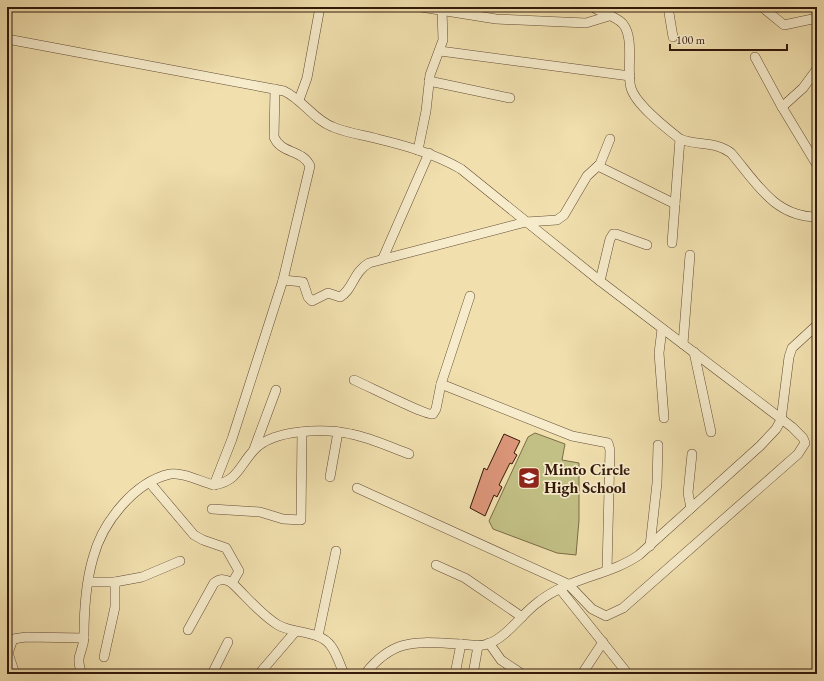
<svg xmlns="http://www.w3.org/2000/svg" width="824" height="681" viewBox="0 0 824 681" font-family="'EB Garamond',serif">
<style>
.green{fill:#c2c085;stroke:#7a6c48}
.building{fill:#dd967a;stroke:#33180b}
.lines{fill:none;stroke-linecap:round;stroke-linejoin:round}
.street-casing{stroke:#624a34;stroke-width:10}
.street{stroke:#f6ebca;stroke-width:9}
.labels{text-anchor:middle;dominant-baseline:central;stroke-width:3.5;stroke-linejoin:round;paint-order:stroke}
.poi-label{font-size:16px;font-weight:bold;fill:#33180b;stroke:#f6ebca;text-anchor:start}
</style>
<rect width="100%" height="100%" fill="#f1e0ae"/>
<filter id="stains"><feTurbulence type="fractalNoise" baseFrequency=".005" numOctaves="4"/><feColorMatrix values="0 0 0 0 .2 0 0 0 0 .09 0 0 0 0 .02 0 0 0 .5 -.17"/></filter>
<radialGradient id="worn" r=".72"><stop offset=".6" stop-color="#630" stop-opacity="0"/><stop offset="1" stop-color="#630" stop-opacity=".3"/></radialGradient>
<path class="green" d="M535 433 565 444 562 460 579 463V520L576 555 557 553 493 529 489 521 528 437Z"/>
<path class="building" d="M504 434 520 441 514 453 517 455 512 464 510 463 499 485 502 487 497 497 494 495 485 516 470 508 484 468 487 470Z"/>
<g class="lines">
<g class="street-casing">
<g id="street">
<path d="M421 7 496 19 586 23 609 16"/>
<path d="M593 7C602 13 616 16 623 24 635 39 626 71 631 88 636 105 666 128 680 139 697 146 716 141 731 153 756 182 774 217 817 217"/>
<path d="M668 7 673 37"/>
<path d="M762 7 784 25 817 18"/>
<path d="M7 39 284 91C303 100 314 120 333 127 347 133 363 135 378 139 407 146 435 154 461 169L600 281 792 427 803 438 805 443 798 454 623 608 606 616 592 609 568 584 357 488"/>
<path d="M440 51 630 76"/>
<path d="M755 57 782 107 817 165"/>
<path d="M429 81 510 98"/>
<path d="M299 100 307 78 320 7"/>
<path d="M782 107 803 88 817 69"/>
<path d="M418 150 426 111 430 75 443 40 442 10"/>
<path d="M598 166 675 204"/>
<path d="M672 243 680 139"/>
<path d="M383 258 429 153"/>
<path d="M283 280 303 282 308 297 312 301 328 293 340 297C353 290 353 272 369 263L526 222 557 220 564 215 587 176 600 164 610 139"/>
<path d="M600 281 610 239 613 234H616L647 245"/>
<path d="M662 329 659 353 664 418"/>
<path d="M683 344 690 255"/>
<path d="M694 352 711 432"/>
<path d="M354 380C366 385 427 416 433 414L436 409 441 384 470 296"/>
<path d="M441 384 572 436 608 443 610 450 607 570"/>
<path d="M254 449 276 390"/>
<path d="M330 477 338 432"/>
<path d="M150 483 194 535 203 540 226 548 239 571 232 583"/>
<path d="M214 485C238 481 239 466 254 450 273 429 325 428 351 434 371 438 390 447 409 454"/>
<path d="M691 508 688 493 692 454"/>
<path d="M212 509 260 512 283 519 301 520 302 432"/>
<path d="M650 546 657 483 658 445"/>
<path d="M436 565 465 578 522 617"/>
<path d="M89 582H115L142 577 180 561"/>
<path d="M560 589 628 674"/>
<path d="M188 630 214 583C221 578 225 579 232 583 246 596 261 615 278 625 293 634 320 630 331 646 337 654 340 665 344 674"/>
<path d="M318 636 336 551"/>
<path d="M489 643 501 660 522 674"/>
<path d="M104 657 115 607V582"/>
<path d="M15 674 8 653 13 639 26 637 84 638"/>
<path d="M82 674C74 653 84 654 84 636 84 611 86 582 93 558 102 523 134 482 170 474 184 472 201 482 214 485L232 439 283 280 310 166C302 149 281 154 274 137L275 89"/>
<path d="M212 674 228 642"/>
<path d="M259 674 295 632"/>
<path d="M365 674C394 637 417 642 461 644 470 645 479 647 488 644 507 637 521 615 537 603 569 577 609 576 639 555L760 446 776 429 781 420 789 357 792 348 817 325"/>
<path d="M455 674 461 644"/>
<path d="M473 674 478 646"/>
<path d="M582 674 603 642"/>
</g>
</g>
<use href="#street" class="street"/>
</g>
<defs>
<g id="school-square" transform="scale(1.15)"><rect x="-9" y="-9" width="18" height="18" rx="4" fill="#8f2418" stroke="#f6ebca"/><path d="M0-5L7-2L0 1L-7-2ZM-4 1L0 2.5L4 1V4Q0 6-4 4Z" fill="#fff"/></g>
</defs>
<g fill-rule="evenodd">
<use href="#school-square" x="529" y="478"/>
</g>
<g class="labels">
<g class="poi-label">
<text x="544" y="469">Minto Circle<tspan x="544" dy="18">High School</tspan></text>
</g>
</g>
<rect width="824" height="681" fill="none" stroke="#f1e0ae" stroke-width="24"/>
<rect x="8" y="8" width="808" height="665" fill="none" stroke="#33180b" stroke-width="2"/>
<rect x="12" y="12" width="800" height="657" fill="none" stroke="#33180b"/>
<path d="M670 44v6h117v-6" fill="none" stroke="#33180b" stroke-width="2"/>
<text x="676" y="44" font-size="12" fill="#33180b" stroke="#f6ebca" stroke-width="3" paint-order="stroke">100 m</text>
<rect width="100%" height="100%" filter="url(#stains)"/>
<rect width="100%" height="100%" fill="url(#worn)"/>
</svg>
